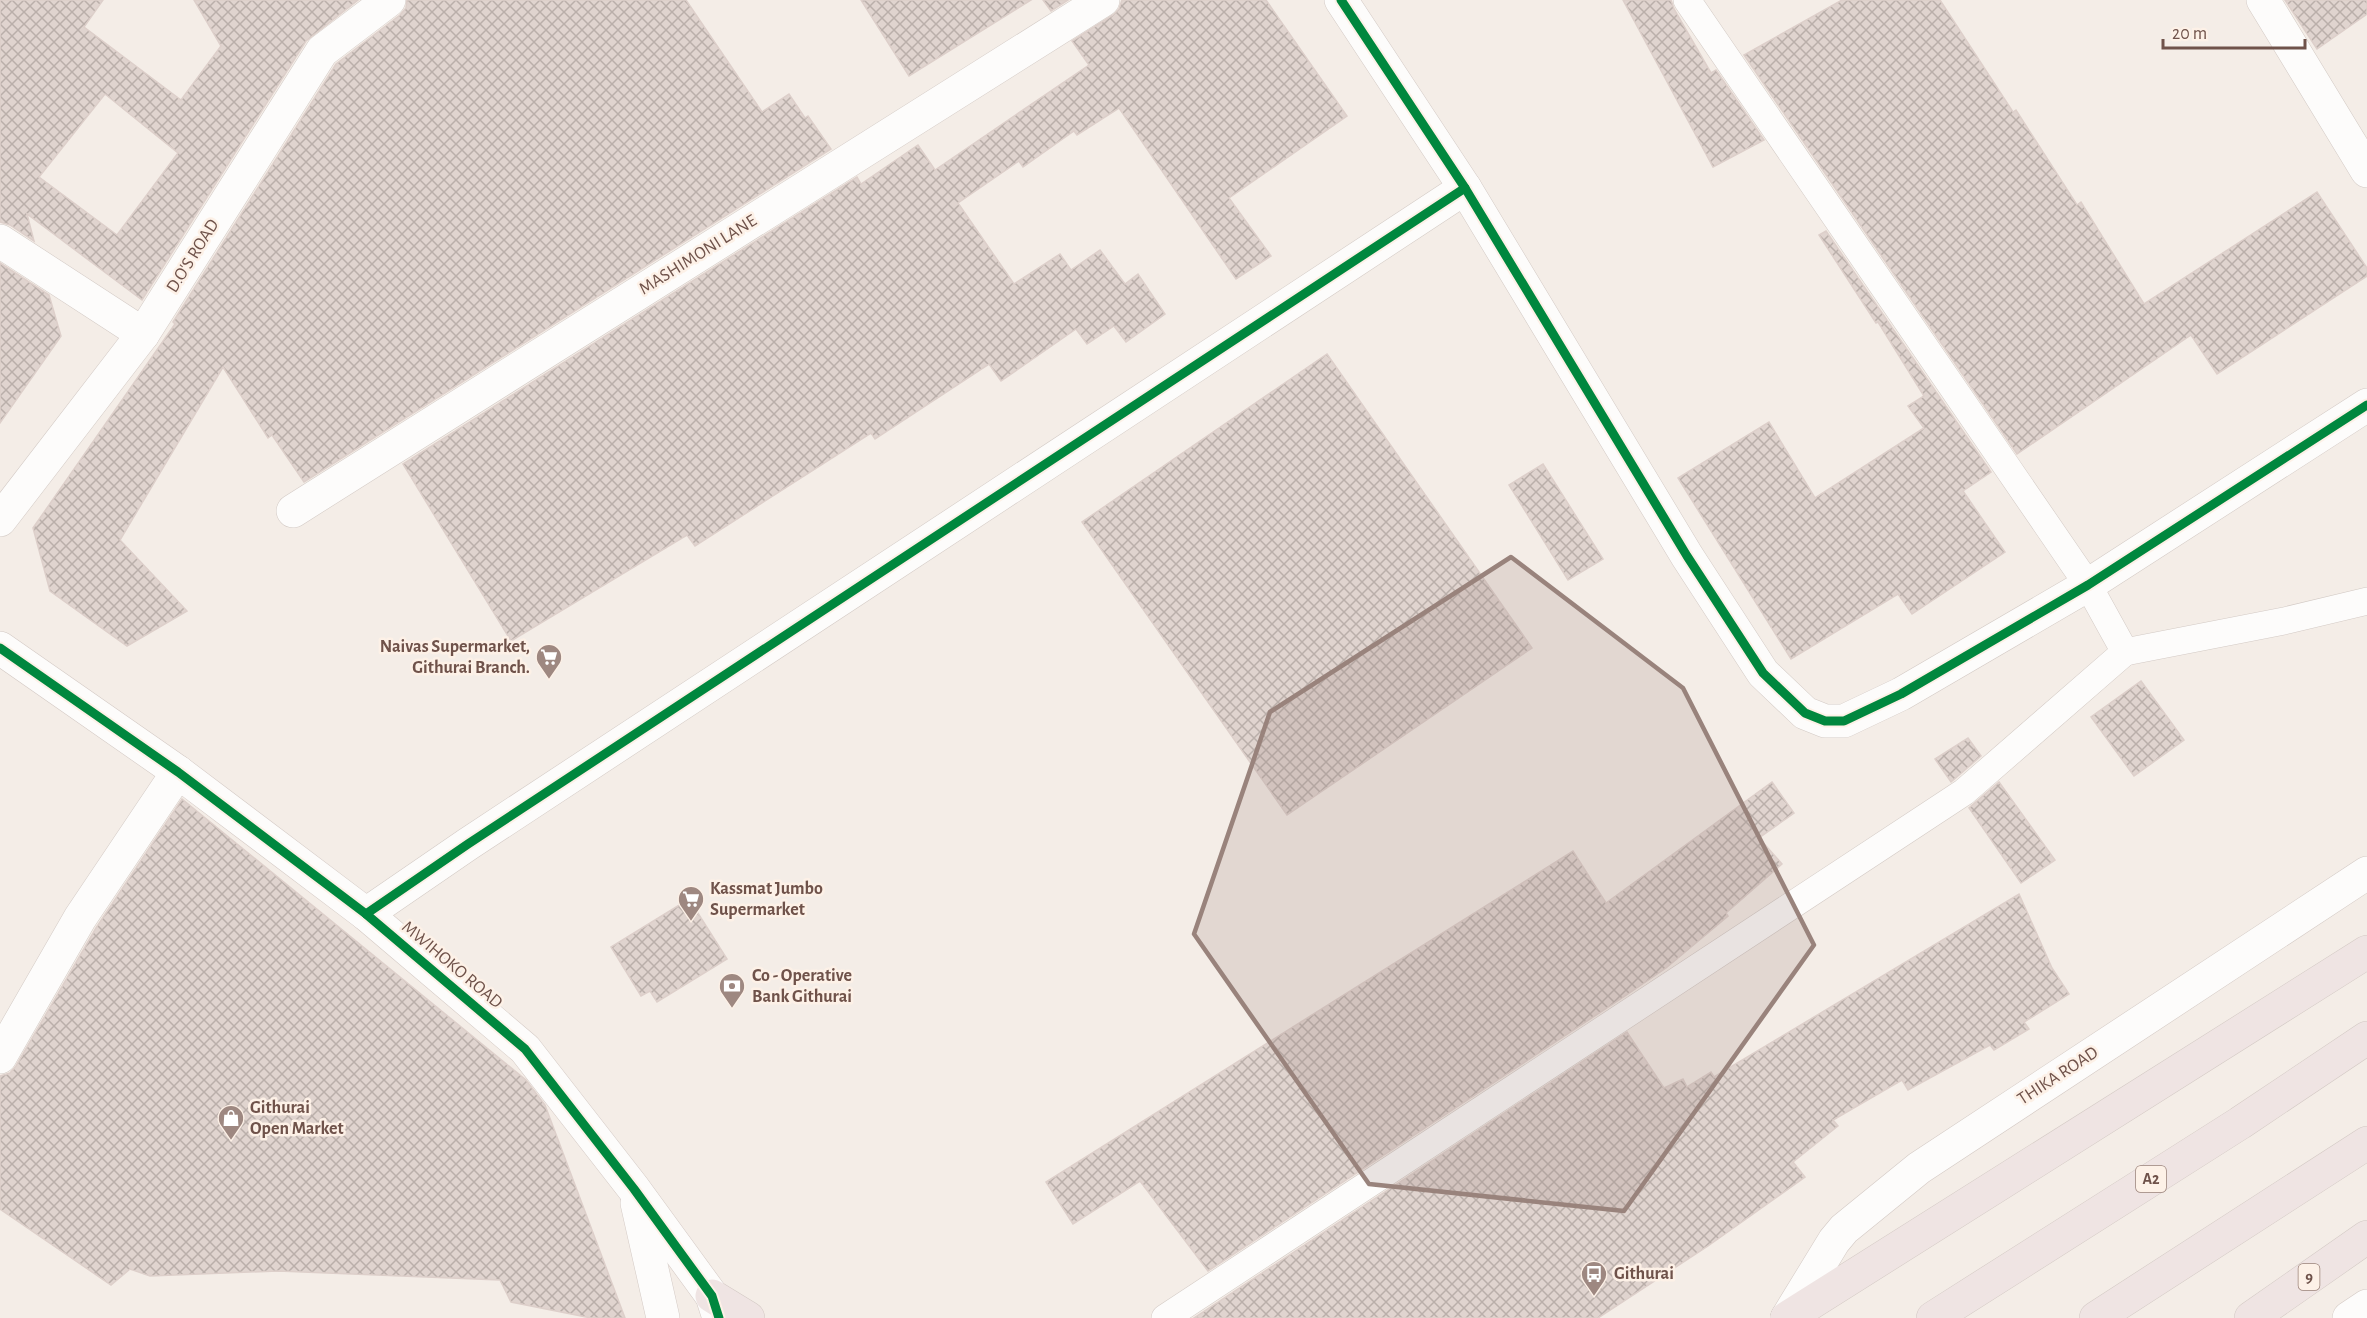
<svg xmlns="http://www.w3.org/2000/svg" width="2367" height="1318" viewBox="0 0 2367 1318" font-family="'Alegreya Sans',sans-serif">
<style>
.building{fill:url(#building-cross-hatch);stroke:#ddcfca;stroke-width:1.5;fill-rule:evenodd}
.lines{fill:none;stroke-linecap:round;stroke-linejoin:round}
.lane-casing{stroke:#d3cac5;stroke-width:28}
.street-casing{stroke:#d3cac5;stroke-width:34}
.secondary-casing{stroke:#d3c9c4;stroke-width:34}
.highway-casing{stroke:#d3c9c4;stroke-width:34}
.lane{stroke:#fdfcfb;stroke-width:27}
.street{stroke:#fdfcfb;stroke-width:33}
.secondary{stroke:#fdfcfb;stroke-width:33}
.highway{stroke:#efe4e3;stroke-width:33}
.cycleway-casing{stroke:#fdf1e7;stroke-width:13}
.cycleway{stroke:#00873e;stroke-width:9}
.marked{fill:#99837c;fill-opacity:0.2;stroke:#99837c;stroke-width:4.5;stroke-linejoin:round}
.labels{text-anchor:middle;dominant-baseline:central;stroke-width:5;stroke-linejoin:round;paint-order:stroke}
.shield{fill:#fdf1e7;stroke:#9a8279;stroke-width:1.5}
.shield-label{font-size:16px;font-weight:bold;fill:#6f524a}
.street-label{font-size:18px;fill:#6f524a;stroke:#fdf1e7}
.poi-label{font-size:18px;font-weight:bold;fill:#6f524a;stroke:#fdf1e7;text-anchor:start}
</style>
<defs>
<pattern id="building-cross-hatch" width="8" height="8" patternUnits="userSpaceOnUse" patternTransform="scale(1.5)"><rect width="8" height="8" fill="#e0d4cf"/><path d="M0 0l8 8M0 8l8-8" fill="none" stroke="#baafaa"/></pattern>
</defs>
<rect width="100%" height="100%" fill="#f4ede7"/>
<g class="building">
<path d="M0 0H103L84 27 181 100 221 46 194 0H358L306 41 142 300 27 214 34 241 10 225 0 222ZM105 94 178 153 117 235 39 177Z"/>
<path d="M407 0H686L762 112 789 94 805 118 808 116 831 149 304 482 272 435 268 438 223 367 120 540 187 611 127 646 50 591 33 528 175 324 173 322 336 64 400 15 406 8Z"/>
<path d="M861 0H1031L909 76Z"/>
<path d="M1043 0H1068L1051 11Z"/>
<path d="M1122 0H1266L1347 116 1229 198 1271 256 1236 279 1119 108 1077 135 1074 131 1023 167 1019 161 958 203 1014 284 1060 254 1071 270 1100 250 1125 284 1138 274 1165 314 1126 342 1114 326 1087 344 1076 329 1001 381 989 364 875 439 871 433 695 546 687 535 511 641 403 464 857 177 861 184 918 145 935 170 1089 65 1072 41 1113 15 1119 9Z"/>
<path d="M1623 0H1671L1674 9 1711 73 1716 70 1764 140 1713 167Z"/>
<path d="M1842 0H1940L2013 112 2016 110 2077 205 2081 202 2144 304 2317 192 2367 268V276L2217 374 2191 335 2017 454 1744 55Z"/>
<path d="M2285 0H2367V14L2317 49Z"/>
<path d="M1826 231 1991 472 1963 491 2005 552 1912 614 1898 594 1791 659 1678 478 1769 422 1815 498 1924 428 1908 406 1924 396 1878 322 1876 323 1819 235Z"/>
<path d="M0 263 49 295 61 336 0 423Z"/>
<path d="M1327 354 1532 648 1287 815 1082 522Z"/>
<path d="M1543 464 1603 559 1568 580 1509 485Z"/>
<path d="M2141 681 2184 740 2134 776 2091 717Z"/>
<path d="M1968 738 1981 756 1951 782 1935 759Z"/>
<path d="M1772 782 1794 813 1759 838 1782 864 1726 913 1728 916 1666 968 1625 996 1208 1271 1140 1181 1073 1224 1046 1182 1573 851 1606 903Z"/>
<path d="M1999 782 2055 860 2021 883 1969 808Z"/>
<path d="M182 799 526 1080 545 1105 625 1318H591L511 1302 500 1280 278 1271 150 1276 130 1269 111 1285 0 1209V1076L10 1073 16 1066 96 928Z"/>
<path d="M2019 894 2052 968 2069 994 2024 1022 2029 1029 1994 1050 1990 1045 1908 1090 1902 1080 1833 1120 1838 1126 1793 1162 1805 1177 1708 1246 1598 1318H1194L1627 1032 1664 1088 1683 1079 1687 1087 1711 1072 1714 1077Z"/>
<path d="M689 899 727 959 657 1002 650 991 641 996 611 947Z"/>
</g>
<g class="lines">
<g class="lane-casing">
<g id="lane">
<path d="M2125 652 2284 621 2367 601"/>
<path d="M1165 1318 1964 792 2125 652 2088 585 1687 0"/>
</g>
</g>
<g class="street-casing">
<g id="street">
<path d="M1341 0 1465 188 1687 556 1763 673 1805 713 1825 721H1844L1901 694 2088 585 2367 405"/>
<path d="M2263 0 2367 171"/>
<path d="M0 241 143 334"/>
<path d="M293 511 1103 0"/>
<path d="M0 520 143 334 322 51 389 0"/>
<path d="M366 914 468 844 1465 188"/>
<path d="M0 1057 80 918 178 772"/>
</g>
</g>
<g class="secondary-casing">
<g id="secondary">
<path d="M0 648 178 772 366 914 525 1049 634 1189 712 1296 719 1318"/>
<path d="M637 1203 663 1318"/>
<path d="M1787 1318 1834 1241 1844 1229 1919 1168 2367 873"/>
<path d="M2349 1318 2367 1306"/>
</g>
</g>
<g class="highway-casing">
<g id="highway">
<path d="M712 1296 748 1318"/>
<path d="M1787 1318 2367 952"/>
<path d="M1933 1318 2240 1123 2367 1038"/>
<path d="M2096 1318 2367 1143"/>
<path d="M2251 1318 2367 1237"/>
</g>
</g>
<use href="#lane" class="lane"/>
<use href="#street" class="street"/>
<use href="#secondary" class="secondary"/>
<use href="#highway" class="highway"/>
<g class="cycleway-casing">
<g id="cycleway">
<path d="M1341 0 1465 188 1687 556 1763 673 1805 713 1825 721H1844L1901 694 2088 585 2367 405"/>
<path d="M0 648 178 772 366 914 525 1049 634 1189 712 1296 719 1318"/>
<path d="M366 914 468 844 1465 188"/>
</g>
</g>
<use href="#cycleway" class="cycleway"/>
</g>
<path class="marked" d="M1511 557 1683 688 1814 945 1624 1211 1369 1184 1194 934 1270 712Z"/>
<defs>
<g id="supermarket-pin" transform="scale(1.35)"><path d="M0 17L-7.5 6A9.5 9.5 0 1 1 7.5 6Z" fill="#9e8881" stroke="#fdf1e7"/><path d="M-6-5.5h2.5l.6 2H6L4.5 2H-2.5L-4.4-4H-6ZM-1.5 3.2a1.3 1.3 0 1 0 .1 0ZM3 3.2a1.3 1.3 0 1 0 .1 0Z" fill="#fff"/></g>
<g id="bank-pin" transform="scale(1.35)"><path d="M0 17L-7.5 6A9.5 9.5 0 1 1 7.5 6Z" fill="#9e8881" stroke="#fdf1e7"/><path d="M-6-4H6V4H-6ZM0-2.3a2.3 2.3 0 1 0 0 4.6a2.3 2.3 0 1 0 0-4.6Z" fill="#fff"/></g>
<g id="shop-pin" transform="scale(1.35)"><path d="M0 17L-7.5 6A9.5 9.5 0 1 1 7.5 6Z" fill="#9e8881" stroke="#fdf1e7"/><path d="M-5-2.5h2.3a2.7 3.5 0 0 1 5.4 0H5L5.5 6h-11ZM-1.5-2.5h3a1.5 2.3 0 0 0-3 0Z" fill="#fff"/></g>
<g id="bus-pin" transform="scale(1.35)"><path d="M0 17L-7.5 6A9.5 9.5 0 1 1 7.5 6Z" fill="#9e8881" stroke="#fdf1e7"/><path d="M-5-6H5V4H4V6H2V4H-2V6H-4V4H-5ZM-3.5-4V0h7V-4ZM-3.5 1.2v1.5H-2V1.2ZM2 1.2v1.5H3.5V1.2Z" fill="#fff"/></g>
</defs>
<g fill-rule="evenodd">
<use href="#supermarket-pin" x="549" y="657"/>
<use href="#supermarket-pin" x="691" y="899"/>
<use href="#bank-pin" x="732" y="986"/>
<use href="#shop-pin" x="231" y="1118"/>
<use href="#bus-pin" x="1594" y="1274"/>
</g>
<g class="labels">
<g class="shield">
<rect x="2136" y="1166" width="30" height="26" rx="4.5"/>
<rect x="2298.5" y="1264" width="21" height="26" rx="4.5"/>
</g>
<g class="shield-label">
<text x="2151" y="1179">A2</text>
<text x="2309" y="1277">9</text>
</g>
<g class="street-label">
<text transform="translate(698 255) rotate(-32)">MASHIMONI LANE</text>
<text transform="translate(193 256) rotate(-58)">D.O'S ROAD</text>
<text transform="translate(452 965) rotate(40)">MWIHOKO ROAD</text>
<text transform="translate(2058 1076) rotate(-33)">THIKA ROAD</text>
</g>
<g class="poi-label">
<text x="530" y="647" text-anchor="end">Naivas Supermarket,<tspan x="530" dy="21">Githurai Branch.</tspan></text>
<text x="710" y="889">Kassmat Jumbo<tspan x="710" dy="21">Supermarket</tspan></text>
<text x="752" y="976">Co - Operative<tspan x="752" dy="21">Bank Githurai</tspan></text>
<text x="250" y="1108">Githurai<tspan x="250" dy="21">Open Market</tspan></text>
<text x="1614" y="1274">Githurai</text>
</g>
</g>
<path d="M2163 39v9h142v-9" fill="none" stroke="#6f524a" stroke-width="3"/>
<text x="2172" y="39" font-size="18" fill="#6f524a" stroke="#fdf1e7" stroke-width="4.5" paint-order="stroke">20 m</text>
</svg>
